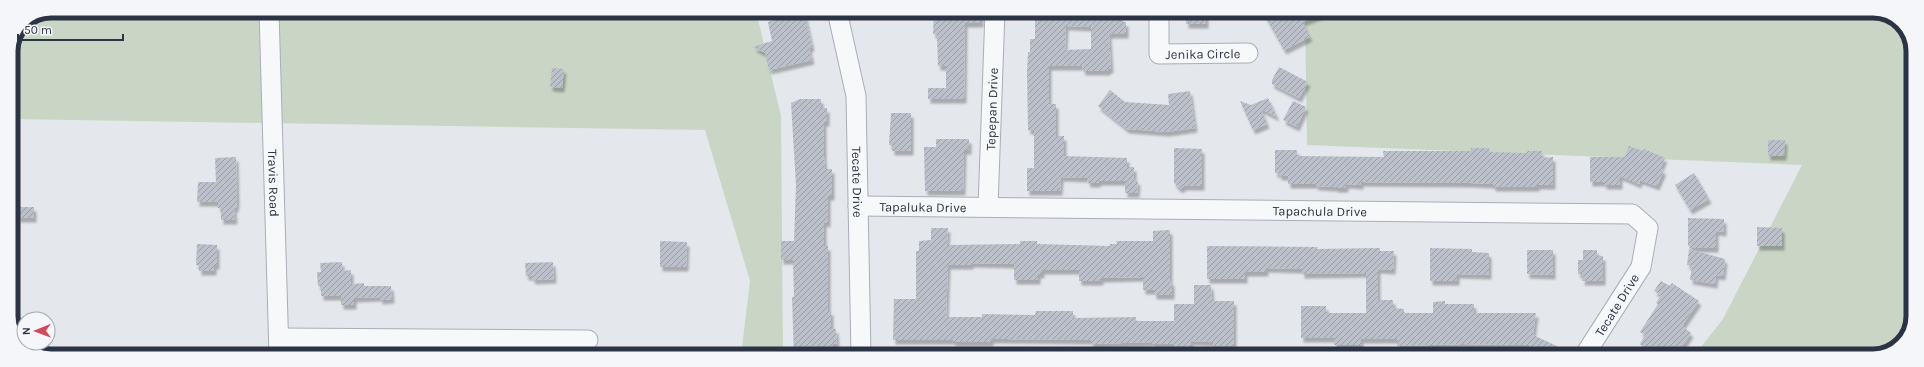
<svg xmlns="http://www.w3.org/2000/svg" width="1924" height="367" viewBox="0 0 1924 367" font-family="Karla,sans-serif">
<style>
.green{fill:#c9d6c5}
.building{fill:url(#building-hatch);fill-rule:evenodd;filter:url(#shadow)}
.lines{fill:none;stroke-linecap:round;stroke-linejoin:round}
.minor-casing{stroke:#a9aeb7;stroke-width:21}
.minor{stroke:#f7f8fa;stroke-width:19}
.labels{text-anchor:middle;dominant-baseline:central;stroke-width:3.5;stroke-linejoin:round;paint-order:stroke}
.street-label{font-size:13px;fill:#2b3445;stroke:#f4f6f9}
.rim{fill:none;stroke:#2b3445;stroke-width:5}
</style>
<defs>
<pattern id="building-hatch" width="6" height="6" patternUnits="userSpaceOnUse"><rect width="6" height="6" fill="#bbc0ca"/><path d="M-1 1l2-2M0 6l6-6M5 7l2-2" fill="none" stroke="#989da6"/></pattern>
<filter id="shadow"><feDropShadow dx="2.5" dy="4.5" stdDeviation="1" flood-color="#0004"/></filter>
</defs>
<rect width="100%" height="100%" fill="#e4e7ec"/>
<g class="green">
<path d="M51 11H756L781 116 783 356H741L750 281 705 130 11 119V51L23 23Z"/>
<path d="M1305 12H1881L1903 24 1913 46 1912 324 1899 346 1873 356H1694L1723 319 1802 165 1307 145Z"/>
</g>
<g class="building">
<path d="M772 11H804L812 47 809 48 812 60 769 70 765 53 753 47 772 41 768 22 774 20Z"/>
<path d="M934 11H981V23H965L964 99H928V88H946V66H938L937 34H933Z"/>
<path d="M1035 11H1063V13L1120 11V22H1126V34H1109L1111 69H1108V71H1083L1082 66H1049V104H1056V136H1064V156L1127 158V167H1134V180L1138 181 1137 193H1125V181H1099L1098 183H1088L1087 178 1061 177 1060 191H1027V168H1034V130H1028L1027 72 1028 52H1030V39H1035ZM1066 26 1091 27V49L1065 50Z"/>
<rect x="1186" y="11" width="20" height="13"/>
<path d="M1262 11 1326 12V13L1302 22 1310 37 1284 50Z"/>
<path d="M1279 67 1308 82 1299 98 1272 84V80Z"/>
<path d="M552 68 564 69 562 88 550 87Z"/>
<path d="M1110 90 1125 102 1169 105 1168 94 1190 91 1195 128 1167 132 1127 129 1098 106Z"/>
<path d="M1268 98 1277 117 1261 109 1267 124 1253 130 1240 101 1251 105Z"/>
<path d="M800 99H821V108H827V122H824V157L825 169H832V196H828V223L824 222V246H828V311H831V329H836L837 344H833V356H794L792 297H794L793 260H781V241H794L796 185 791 103Z"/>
<path d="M1293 101 1306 107 1297 127 1283 120Z"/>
<path d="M891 113H911V151H892V145H889Z"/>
<path d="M936 139H969V150H964L963 191H925L924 147H936Z"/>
<path d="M1768 140H1785L1784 156H1768Z"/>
<path d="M1629 146 1643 151 1644 149 1665 158 1660 169 1664 170 1657 186 1640 180 1639 184 1620 176V185H1604V182H1590V157H1625Z"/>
<path d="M1174 148 1202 149V186H1184L1180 189 1174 183Z"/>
<path d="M1471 148H1489V152L1527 153V151H1542V158L1553 157V185H1537V187H1493V184L1471 183 1361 182V185L1346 184V188H1335V187L1316 186V184H1288V176H1279V173H1275V150H1297V156L1384 157 1383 151H1471Z"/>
<path d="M236 157 237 201 236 208H234L235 220H221V208H218V202H197L198 182H216L215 158Z"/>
<path d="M1694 173 1709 199 1690 210 1675 185Z"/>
<rect x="17" y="207" width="17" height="11"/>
<path d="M1688 218 1724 219V232L1716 231V248H1689L1690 246H1688Z"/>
<path d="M1757 227 1782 228V246H1757Z"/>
<path d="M931 228H948L947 245 1020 244V241H1037V244L1110 246V244H1117L1116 241H1153V231L1170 230V282L1172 281V295H1154V290H1143V277L1101 278V281H1079V270H1042V274H1038V280H1014V264L971 263V265H948L946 317H982V314L1035 315 1036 311H1073V318L1136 317V321H1174V304H1194V285H1211L1212 301H1234V351L1215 350 1213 342 1191 341V348H1174V344H1152V342L1091 344V340L1007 339H991V342H953V340H893L894 299H916V251H919V241L931 240Z"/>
<path d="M660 241 687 242 686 267H660Z"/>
<path d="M197 244 217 245V265H214V271H199V265H196Z"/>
<path d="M1207 246 1318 247 1317 249 1380 248V251H1394L1393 270 1378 269V300H1393V308L1404 309V313H1433V302L1445 301V304H1474V313H1536L1533 335 1557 346 1552 356H1525L1530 345 1462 344 1397 346V339H1361V345H1334V338H1301V306H1326V313H1366V273L1302 274V269L1266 268V272H1245V279H1207Z"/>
<path d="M1430 248 1472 249V252L1489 253V275L1457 274V281H1430Z"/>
<path d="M1689 249 1725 259 1723 276 1716 275 1715 284 1690 280 1692 266 1687 265Z"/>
<path d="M1527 250H1553V275L1527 274Z"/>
<path d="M1583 250H1597V256H1603V281H1582L1583 274H1578V260H1583Z"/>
<path d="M342 262V271L351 270V284L364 283V286H391L392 299 380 300V297L354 298V305H341V296H321V286H318L317 272H321L320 263Z"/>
<path d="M553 262 554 279 533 280 532 276H526L525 263Z"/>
<path d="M1661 281 1670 286 1672 283 1699 301 1682 326 1691 333 1676 356H1635L1642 346 1640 344 1645 335 1640 332 1658 304 1656 303 1661 295 1654 291Z"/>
</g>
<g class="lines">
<g class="minor-casing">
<g id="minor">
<path id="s1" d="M269 11 279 355"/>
<path id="s2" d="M837 11 856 96 861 356"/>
<path id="s3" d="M1159 11V54L1248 53"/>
<path id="s4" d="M858 206 1632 214 1648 228 1641 267 1584 356"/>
<path id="s5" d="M988 207 995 11"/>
<path d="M279 338 588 340"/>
</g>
</g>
<use href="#minor" class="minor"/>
</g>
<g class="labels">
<g class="street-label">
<text stroke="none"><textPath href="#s3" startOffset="87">Jenika Circle</textPath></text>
<text stroke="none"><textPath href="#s5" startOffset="98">Tepepan Drive</textPath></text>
<text stroke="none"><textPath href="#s2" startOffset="173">Tecate Drive</textPath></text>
<text stroke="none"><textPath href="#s1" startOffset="172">Travis Road</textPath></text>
<text stroke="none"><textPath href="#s4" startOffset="65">Tapaluka Drive</textPath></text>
<text stroke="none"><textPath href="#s4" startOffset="462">Tapachula Drive</textPath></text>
<text transform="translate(1617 305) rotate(-58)">Tecate Drive</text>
</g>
</g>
<path d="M0 0H1924V367H0ZM51 18H1873A33 33 0 0 1 1906 51V316A33 33 0 0 1 1873 349H51A33 33 0 0 1 18 316V51A33 33 0 0 1 51 18Z" fill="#f4f6f9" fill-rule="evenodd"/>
<path class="rim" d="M51 18H1873A33 33 0 0 1 1906 51V316A33 33 0 0 1 1873 349H51A33 33 0 0 1 18 316V51A33 33 0 0 1 51 18Z"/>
<g transform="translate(36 331) rotate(269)"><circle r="19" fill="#f4f6f9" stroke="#a4a8b1"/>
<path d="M0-3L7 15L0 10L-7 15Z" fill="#d1495b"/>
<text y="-6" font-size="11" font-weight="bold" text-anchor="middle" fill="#2b3445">N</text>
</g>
<path d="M18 34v6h105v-6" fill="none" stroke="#2b3445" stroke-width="2"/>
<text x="24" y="34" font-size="12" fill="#2b3445" stroke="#f4f6f9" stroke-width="3" paint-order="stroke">50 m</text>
</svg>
